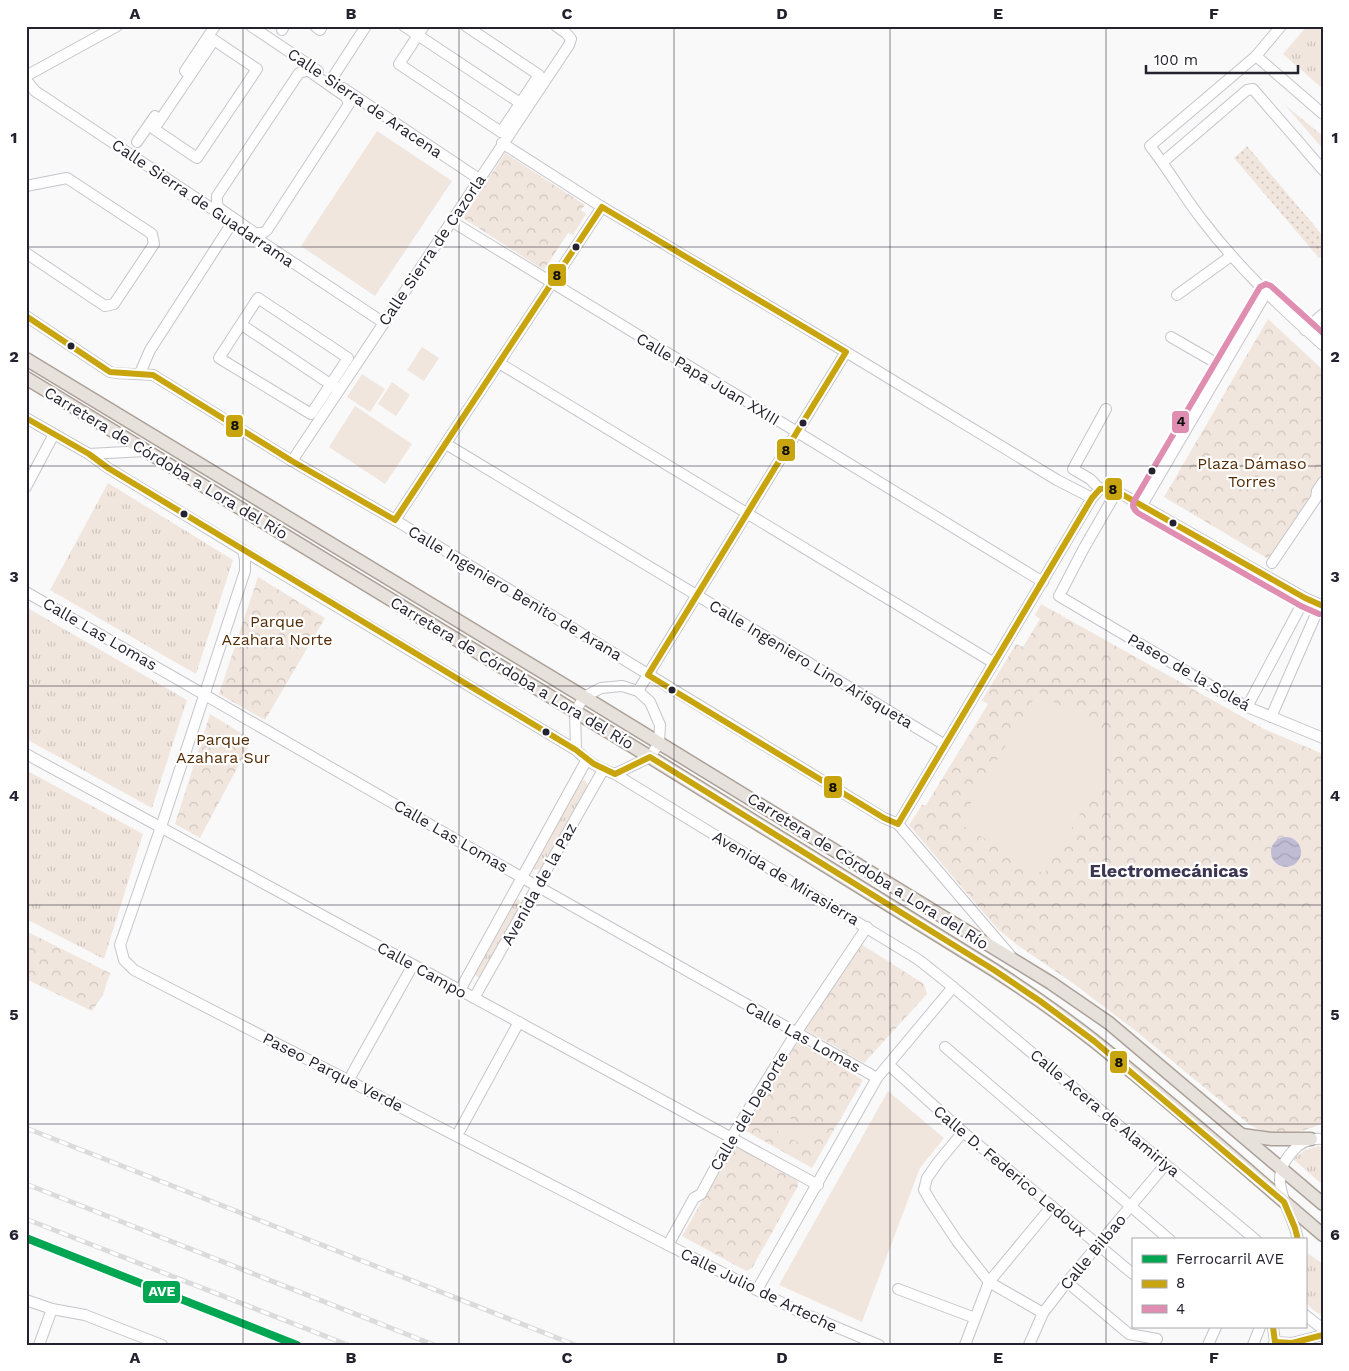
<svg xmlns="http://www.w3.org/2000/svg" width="1349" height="1371" viewBox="0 0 1349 1371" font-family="'Work Sans',sans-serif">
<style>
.grass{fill:url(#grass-tufts)}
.park{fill:url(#park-crowns)}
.garden{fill:url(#garden-dots)}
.pitch{fill:#f1e6de}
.water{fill:url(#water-waves)}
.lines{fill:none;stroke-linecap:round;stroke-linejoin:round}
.minor-casing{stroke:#c5c5cb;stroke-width:12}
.major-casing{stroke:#aca198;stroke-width:15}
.minor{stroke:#fefefe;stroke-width:10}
.major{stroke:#e7e1dc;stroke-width:12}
.rail-casing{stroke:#dbdbdb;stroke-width:5}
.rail{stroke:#fff;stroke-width:3;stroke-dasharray:9;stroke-linecap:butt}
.bus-1-casing{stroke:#fff;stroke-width:10}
.bus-2-casing{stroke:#fff;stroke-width:10}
.bus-1{stroke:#c8a50e;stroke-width:6}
.bus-2{stroke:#e08db2;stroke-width:6}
.rail-1-casing{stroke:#fff;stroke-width:11}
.rail-1{stroke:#00a651;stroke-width:8}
.grid{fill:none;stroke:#25222f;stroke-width:1;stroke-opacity:0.55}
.bus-dot{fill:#25222f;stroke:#fff;stroke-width:2}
.labels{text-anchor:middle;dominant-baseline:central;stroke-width:4.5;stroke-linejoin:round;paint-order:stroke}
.street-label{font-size:16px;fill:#25222f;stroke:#fff}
.park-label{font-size:16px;fill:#552c05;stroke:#fff}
.neighbourhood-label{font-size:18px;font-weight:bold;fill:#3c3652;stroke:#fff}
.line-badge{stroke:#fff;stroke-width:2}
.badge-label{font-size:14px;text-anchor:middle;font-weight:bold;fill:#fff}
.pale-badge-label{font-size:14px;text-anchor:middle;font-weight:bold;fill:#111}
.neatline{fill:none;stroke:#25222f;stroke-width:2}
.grid-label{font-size:16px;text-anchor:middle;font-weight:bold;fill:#25222f}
</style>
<defs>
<pattern id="grass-tufts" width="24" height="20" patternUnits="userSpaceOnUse" patternTransform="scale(1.25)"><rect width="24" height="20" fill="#f1e6de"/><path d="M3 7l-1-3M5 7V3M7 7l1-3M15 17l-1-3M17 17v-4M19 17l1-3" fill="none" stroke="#cec5bf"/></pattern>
<pattern id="park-crowns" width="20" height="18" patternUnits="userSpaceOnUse" patternTransform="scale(1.25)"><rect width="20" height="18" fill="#f1e6de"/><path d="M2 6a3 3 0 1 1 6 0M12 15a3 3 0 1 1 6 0" fill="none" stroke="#cec5bf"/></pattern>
<pattern id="garden-dots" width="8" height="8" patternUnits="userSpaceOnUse" patternTransform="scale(1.25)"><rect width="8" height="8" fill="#f1e6de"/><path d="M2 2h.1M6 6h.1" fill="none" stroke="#cec5bf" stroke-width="1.8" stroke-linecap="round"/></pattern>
<pattern id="water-waves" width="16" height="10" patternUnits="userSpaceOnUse" patternTransform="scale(1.25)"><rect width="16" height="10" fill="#c0bcd3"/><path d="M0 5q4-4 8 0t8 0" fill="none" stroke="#a5a1b5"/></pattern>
</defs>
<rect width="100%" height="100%" fill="#f9f9f9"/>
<g class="grass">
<path d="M1307 26H1323V89L1283 54Z"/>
<path d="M108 483 233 560 196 674 50 590Z"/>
<path d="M26 607 187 700 152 808 26 739Z"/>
<path d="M26 770 143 834 104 959 26 919Z"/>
<path d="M585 780 588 786 542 868 535 870 533 863 579 781Z"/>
<path d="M519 899 522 905 482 976C479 978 477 977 474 974L513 900Z"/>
<path d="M1318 1146 1323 1147V1185L1293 1159 1305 1150Z"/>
<path d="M1308 1253 1323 1264V1316C1317 1313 1311 1309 1307 1303 1301 1292 1306 1265 1308 1253Z"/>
</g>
<g class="park">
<path d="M1285 105 1323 136V149Z"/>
<path d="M505 153 585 205 581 210 586 214 573 235 568 233 544 270 463 218Z"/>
<path d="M1268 319 1323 370V476L1312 492 1313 496 1270 560 1164 497Z"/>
<path d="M258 577 325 618 265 720 219 694Z"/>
<path d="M1041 604 1264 729 1323 754V1123C1299 1134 1274 1138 1250 1125L1137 1032 1074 984 1016 944 999 930 982 911 909 825 922 805H926L988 704 982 700 1016 644 1023 647 1040 619 1035 615Z"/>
<path d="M210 714 252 740 200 838 175 824Z"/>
<path d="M26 931 110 973 103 995 92 1011 26 979Z"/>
<path d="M861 944 924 984 927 994 864 1063 804 1029Z"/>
<path d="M798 1041 863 1080 812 1168 744 1130Z"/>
<path d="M733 1147H738L798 1181V1186L752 1268 746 1271 682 1236Z"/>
</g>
<path class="garden" d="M1247 146 1323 236V255L1319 258 1234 158Z"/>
<g class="pitch">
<path d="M377 131 452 181 375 296 301 246Z"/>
<path d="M422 347 439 358 424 381 407 370Z"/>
<path d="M362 374 385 389 370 412 347 397Z"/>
<path d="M392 382 410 395 396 416 378 404Z"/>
<path d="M355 406 412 444 385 484 329 447Z"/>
<path d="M1038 692 1122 744 1044 874 959 823Z"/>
<path d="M888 1091 944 1138 920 1168 862 1322 779 1285Z"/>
<path d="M786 1116 818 1134 810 1149 777 1131Z"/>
</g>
<circle class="water" cx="1286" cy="852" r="15"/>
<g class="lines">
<g class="minor-casing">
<g id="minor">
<path d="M251 26 318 71"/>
<path d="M315 26 320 30 322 26"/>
<path d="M404 26 526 107"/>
<path d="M424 26 399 64 501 132 539 75 466 26"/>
<path d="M1281 26 1256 56 1150 146C1169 170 1184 197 1203 221 1239 268 1279 306 1323 345"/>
<path d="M282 30 284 26"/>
<path d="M214 40 257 69 197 158 154 129Z"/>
<path d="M1256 56 1323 114"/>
<path d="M185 71 215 26"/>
<path d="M306 71H309L346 97 349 104 267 230 263 233H255L219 208 217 204V196L299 73Z"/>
<path d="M26 76 117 26"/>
<path d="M26 80 35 91 384 323"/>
<path d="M331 80 366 26"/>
<path d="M343 88 479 179"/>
<path d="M137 142 155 116"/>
<path d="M502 143 602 207 846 352 1057 480 1092 498"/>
<path d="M1163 162 1247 90 1253 89 1323 170"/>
<path d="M26 186 67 178 152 234 154 244 114 304 105 306 26 253"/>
<path d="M451 221 1043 582"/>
<path d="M1177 295 1231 256"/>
<path d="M258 298 348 358 311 414 219 358Z"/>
<path d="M26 316 110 372C124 375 138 373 153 375L292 461 395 520 884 818 898 824 1010 955"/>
<path d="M245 327 336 388"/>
<path d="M1305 330 1323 314"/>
<path d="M1171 337 1223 367"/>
<path d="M499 363 994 663"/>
<path d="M140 373 150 350 232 223"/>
<path d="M26 418 89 454 108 468 264 563 576 750C588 762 598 768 615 774L650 757 659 743 660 725 650 702 638 691 622 686 601 688 584 697 575 712 576 750"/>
<path d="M446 444 945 745"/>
<path d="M89 454 145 451"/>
<path d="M292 461 569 45 571 39 566 33 556 26"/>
<path d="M26 487 54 434"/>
<path d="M1100 489 1090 479 1073 469 1106 409"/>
<path d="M1117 491 1084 548 1059 596 1245 706 1323 738"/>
<path d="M1142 505 1266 293"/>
<path d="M395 520 602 207"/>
<path d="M243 550 245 560V571L161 827 120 945 124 960 134 970 668 1245 798 1311 879 1345"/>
<path d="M1272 563 1316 498 1317 491 1323 482"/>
<path d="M26 592 521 877 877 1078"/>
<path d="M638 691 846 352"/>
<path d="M1247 707 1305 598"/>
<path d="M1271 717 1320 605"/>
<path d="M26 754 818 1185"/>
<path d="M615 774 919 960 953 987 1256 1240"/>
<path d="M898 824 1092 498 1100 489 1111 488 1305 598 1323 606"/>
<path d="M460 990 586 761"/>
<path d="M474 998 603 770"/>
<path d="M945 1047 1170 1240"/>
<path d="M889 1065 963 1132 1133 1274"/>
<path d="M352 1074 413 965"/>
<path d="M460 1130 519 1022"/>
<path d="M963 1132 939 1161 927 1178 924 1190 931 1202 957 1241 989 1282 1043 1313"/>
<path d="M1298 1240C1293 1210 1264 1182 1292 1152 1300 1142 1310 1138 1323 1139"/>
<path d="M668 1245 694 1198 701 1194 731 1138 796 1033 867 927"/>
<path d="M1067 1282 1129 1334 1157 1339"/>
<path d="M898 1289 975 1318"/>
<path d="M757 1290 877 1078 953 987"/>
<path d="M26 1300 52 1309 85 1315 162 1345"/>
<path d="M1305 1315 1323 1329"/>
<path d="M1275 1342 1292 1343 1323 1335"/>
<path d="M39 1345 52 1309"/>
<path d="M965 1345 989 1282 1052 1206"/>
<path d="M1029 1345 1043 1313 1067 1282 1165 1165"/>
<path d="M1208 1345 1216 1327"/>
<path d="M1253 1345 1260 1327"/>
<path d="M1273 1345 1275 1342 1273 1327"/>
</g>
</g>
<g class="major-casing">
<g id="major">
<path d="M26 359 584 697 1051 983 1109 1023 1323 1204"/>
<path d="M26 378 650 757 994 970C1028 992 1061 1015 1093 1040 1172 1103 1247 1170 1323 1235"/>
<path d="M1242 1135 1272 1139H1311"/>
</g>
</g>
<use href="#minor" class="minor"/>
<use href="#major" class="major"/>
<g class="rail-casing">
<g id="rail">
<path d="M26 1128 575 1345"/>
<path d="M26 1184 434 1345"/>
<path d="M26 1219 348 1345"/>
</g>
</g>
<use href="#rail" class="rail"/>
<g class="bus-1-casing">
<g id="bus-1">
<path d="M26 316 110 372 153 375 292 461 395 520 602 207 846 352 648 675 884 818 898 824 1092 498 1100 489 1111 488 1305 598 1323 606"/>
<path d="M26 418 89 454 108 468 576 750 594 764 615 774 650 757 994 970 1040 1001 1094 1041 1284 1202 1295 1228 1298 1240"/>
<path d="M1273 1327 1275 1342 1292 1343 1323 1335"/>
</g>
</g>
<g class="bus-2-casing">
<path id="bus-2" d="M1319 614 1301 606 1138 513C1133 509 1132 505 1134 501L1260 287 1266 284 1271 286 1323 333"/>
</g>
<use href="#bus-1" class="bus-1"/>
<use href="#bus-2" class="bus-2"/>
<g class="rail-1-casing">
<path id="rail-1" d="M26 1238 297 1345"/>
</g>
<use href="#rail-1" class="rail-1"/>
</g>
<path class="grid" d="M243 26V1345M459 26V1345M674 26V1345M890 26V1345M1106 26V1345M26 247H1323M26 466H1323M26 686H1323M26 905H1323M26 1124H1323"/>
<g class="bus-dot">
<circle cx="576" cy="247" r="4.5"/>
<circle cx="71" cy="346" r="4.5"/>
<circle cx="803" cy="423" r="4.5"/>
<circle cx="1152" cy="471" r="4.5"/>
<circle cx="184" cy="514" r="4.5"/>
<circle cx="1173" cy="523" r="4.5"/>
<circle cx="672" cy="690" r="4.5"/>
<circle cx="546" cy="732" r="4.5"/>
</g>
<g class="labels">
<g class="street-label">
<text transform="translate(365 103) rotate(34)">Calle Sierra de Aracena</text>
<text transform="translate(203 203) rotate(34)">Calle Sierra de Guadarrama</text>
<text transform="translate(432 250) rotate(-56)">Calle Sierra de Cazorla</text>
<text transform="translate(708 379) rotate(31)">Calle Papa Juan XXIII</text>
<text transform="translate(166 463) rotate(31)">Carretera de Córdoba a Lora del Río</text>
<text transform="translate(515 593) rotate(31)">Calle Ingeniero Benito de Arana</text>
<text transform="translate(100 634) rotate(30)">Calle Las Lomas</text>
<text transform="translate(811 664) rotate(31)">Calle Ingeniero Lino Arisqueta</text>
<text transform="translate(1189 672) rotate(30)">Paseo de la Soleá</text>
<text transform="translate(512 673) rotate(31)">Carretera de Córdoba a Lora del Río</text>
<text transform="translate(451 836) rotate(30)">Calle Las Lomas</text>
<text transform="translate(868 871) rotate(32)">Carretera de Córdoba a Lora del Río</text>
<text transform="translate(786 878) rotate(31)">Avenida de Mirasierra</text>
<text transform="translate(539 884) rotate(-61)">Avenida de la Paz</text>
<text transform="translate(422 970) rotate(29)">Calle Campo</text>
<text transform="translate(803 1037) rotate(29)">Calle Las Lomas</text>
<text transform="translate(333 1072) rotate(27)">Paseo Parque Verde</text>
<text transform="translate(749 1111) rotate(-59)">Calle del Deporte</text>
<text transform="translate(1105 1113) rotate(40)">Calle Acera de Alamiriya</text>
<text transform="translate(1010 1171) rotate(40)">Calle D. Federico Ledoux</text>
<text transform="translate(1093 1252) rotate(-50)">Calle Bilbao</text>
<text transform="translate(759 1290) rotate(26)">Calle Julio de Arteche</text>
</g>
<g class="park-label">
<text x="1252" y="463">Plaza Dámaso<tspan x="1252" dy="18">Torres</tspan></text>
<text x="277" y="621">Parque<tspan x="277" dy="18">Azahara Norte</tspan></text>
<text x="223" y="739">Parque<tspan x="223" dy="18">Azahara Sur</tspan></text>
</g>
<g class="neighbourhood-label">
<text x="1169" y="870">Electromecánicas</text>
</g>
</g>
<g class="line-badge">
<rect x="547" y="263" width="20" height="24" rx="5" fill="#c8a50e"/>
<rect x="1171" y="410" width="19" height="24" rx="5" fill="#e08db2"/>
<rect x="225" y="414" width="19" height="24" rx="5" fill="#c8a50e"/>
<rect x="776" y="438" width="20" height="24" rx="5" fill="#c8a50e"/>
<rect x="1104" y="477" width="19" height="24" rx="5" fill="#c8a50e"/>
<rect x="823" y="775" width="20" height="24" rx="5" fill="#c8a50e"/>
<rect x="1109" y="1050" width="19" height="24" rx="5" fill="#c8a50e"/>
<rect x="142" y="1280" width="39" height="24" rx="5" fill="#00a651"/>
</g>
<g class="badge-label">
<text x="162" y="1296">AVE</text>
</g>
<g class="pale-badge-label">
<text x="557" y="280">8</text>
<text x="1181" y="426">4</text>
<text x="235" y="430">8</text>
<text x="786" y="455">8</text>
<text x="1113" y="494">8</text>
<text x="833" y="792">8</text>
<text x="1119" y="1067">8</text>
</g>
<rect width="1349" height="1371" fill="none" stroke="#ffffff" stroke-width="55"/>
<rect x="1132" y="1238" width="175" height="90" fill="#ffffff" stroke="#a8a7ac"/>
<rect x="1142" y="1255" width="25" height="8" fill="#00a651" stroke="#a8a7ac"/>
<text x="1176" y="1264" font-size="15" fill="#25222f">Ferrocarril AVE</text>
<rect x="1142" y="1280" width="25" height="8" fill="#c8a50e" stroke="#a8a7ac"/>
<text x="1176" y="1288" font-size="15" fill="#25222f">8</text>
<rect x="1142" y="1305" width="25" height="8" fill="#e08db2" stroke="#a8a7ac"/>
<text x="1176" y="1314" font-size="15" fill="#25222f">4</text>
<path d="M1146 65v8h152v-8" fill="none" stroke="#25222f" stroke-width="2.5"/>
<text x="1154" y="65" font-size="15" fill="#25222f" stroke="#ffffff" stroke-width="4" paint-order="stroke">100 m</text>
<rect x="28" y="28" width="1294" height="1316" class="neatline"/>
<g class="grid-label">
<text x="135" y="19">A</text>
<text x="351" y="19">B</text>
<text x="567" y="19">C</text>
<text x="782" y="19">D</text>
<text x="998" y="19">E</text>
<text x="1214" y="19">F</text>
<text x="14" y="143">1</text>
<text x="1335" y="143">1</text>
<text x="14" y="362">2</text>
<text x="1335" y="362">2</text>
<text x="14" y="582">3</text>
<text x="1335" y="582">3</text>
<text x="14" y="801">4</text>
<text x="1335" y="801">4</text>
<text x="14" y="1020">5</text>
<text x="1335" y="1020">5</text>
<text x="14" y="1240">6</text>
<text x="1335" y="1240">6</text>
<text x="135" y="1363">A</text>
<text x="351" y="1363">B</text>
<text x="567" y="1363">C</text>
<text x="782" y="1363">D</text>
<text x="998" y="1363">E</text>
<text x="1214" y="1363">F</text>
</g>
</svg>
